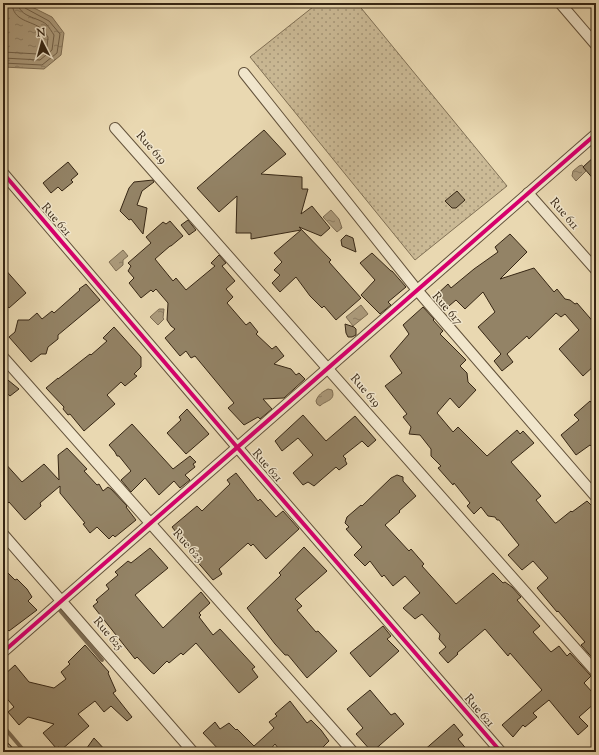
<svg xmlns="http://www.w3.org/2000/svg" width="599" height="755" viewBox="0 0 599 755" font-family="'Sorts Mill Goudy',serif">
<style>
.park{fill:url(#park-dots);stroke:#807055}
.water{fill:url(#water-ripples);stroke:#7d6c52}
.lines{fill:none;stroke-linecap:round;stroke-linejoin:round}
.shore{stroke:#716048;stroke-width:1}
.stream{stroke:#7d6c52;stroke-width:4}
.building{fill:#938366;stroke:#362614}
.street-casing{stroke:#63523b;stroke-width:12}
.secondary-casing{stroke:#362614;stroke-width:16}
.street{stroke:#f1e6cc;stroke-width:10}
.secondary{stroke:#f1e6cc;stroke-width:14}
.cycleway-casing{stroke:#f1e6cc;stroke-width:6}
.cycleway{stroke:#d6006c;stroke-width:4}
.labels{text-anchor:middle;dominant-baseline:central;stroke-width:3;stroke-linejoin:round;paint-order:stroke}
.street-label{font-size:12px;fill:#362614;stroke:#f1e6cc}
</style>
<defs>
<pattern id="park-dots" width="8" height="8" patternUnits="userSpaceOnUse"><rect width="8" height="8" fill="#cbba96"/><path d="M2 2h.1M6 6h.1" fill="none" stroke="#a69779" stroke-width="1.8" stroke-linecap="round"/></pattern>
<pattern id="water-ripples" width="26" height="14" patternUnits="userSpaceOnUse"><rect width="26" height="14" fill="#ac9b7c"/><path d="M2 4q2-2 4 0t4 0M15 11q2-2 4 0t4 0" fill="none" stroke="#8d7e64"/></pattern>
</defs>
<rect width="100%" height="100%" fill="#e9d8b1"/>
<filter id="stains"><feTurbulence type="fractalNoise" baseFrequency=".005" numOctaves="4"/><feColorMatrix values="0 0 0 0 .2 0 0 0 0 .09 0 0 0 0 .02 0 0 0 .5 -.17"/></filter>
<radialGradient id="worn" r=".72"><stop offset=".6" stop-color="#630" stop-opacity="0"/><stop offset="1" stop-color="#630" stop-opacity=".3"/></radialGradient>
<path class="park" d="M318 3H357L507 186 415 260 250 57Z"/>
<g class="water">
<path d="M3 3H24L52 17 64 33 61 55 44 69 3 67Z"/>
<path d="M582 165 586 171 576 181 572 176 573 171 579 166Z"/>
<path d="M331 210 339 219 342 228 337 232 323 217Z"/>
<path d="M123 250 128 256 123 260V265L116 271 109 262Z"/>
<path d="M361 305 368 314 353 326 346 317Z"/>
<path d="M159 309H164L163 318 164 319 158 325 150 317Z"/>
<path d="M328 389 332 390C336 401 326 400 320 406L317 404 316 401C318 395 322 392 328 389Z"/>
</g>
<g class="lines">
<g class="shore">
<path d="M3 52 38 54 47 47 48 37C46 35 45 31 42 29 31 20 13 22 12 3"/>
<path d="M3 58 40 60 52 50 54 35C52 32 49 27 46 24 37 17 19 17 18 3"/>
<path d="M3 63 42 65 57 53 60 34 49 21 25 8 23 6V3"/>
</g>
<g class="stream">
<path d="M57 609 58 608 102 660"/>
<path d="M3 726 25 752"/>
</g>
</g>
<g class="building">
<path d="M264 130 286 154 261 174 302 177V189H308L301 214 312 206 330 228 321 236 299 227 331 260 329 262 361 298 336 320 324 306 322 308 310 296 296 277 280 292 272 283 280 275 274 270 282 262 274 253 301 230 251 239V233H236L237 196 219 212 197 188Z"/>
<path d="M596 155V182L583 167Z"/>
<path d="M68 162 78 174 71 180 73 182 62 191 58 187 51 193 43 183Z"/>
<path d="M153 180 154 182 142 191 137 205 147 208 143 234 131 219 129 220 120 211 129 188 134 182Z"/>
<path d="M457 191 465 200 456 208H452L445 201Z"/>
<path d="M188 220 196 230 189 235 181 225Z"/>
<path d="M170 221 183 236 171 246H170L155 259 173 281 176 278 186 290 215 266 211 263 219 255 226 263 222 266 235 281 226 289 233 297 227 303 246 325 250 322 258 332 256 334 272 349 276 346 284 356 274 364 291 369 296 375 299 373 305 379 284 398 263 399 272 409 260 419 258 417 244 425 228 408 234 403 195 356 191 358 186 351 180 356 165 338 175 329 171 326 167 320 168 303 156 289 153 292 151 290 141 298 129 283 134 278 128 271 131 266 128 263 151 243 146 237 163 222 166 224Z"/>
<path d="M510 234 527 252 500 279 534 268 554 292 557 289 565 299 570 300 575 304 577 303 596 325V364L583 376 559 349 579 330 565 314 561 317 556 313 529 339 527 336 507 354 513 362 502 371 494 361 501 354 478 327 495 312 483 292 465 309 456 300 443 311 433 298 448 284 451 288 474 269 498 252 495 247Z"/>
<path d="M346 235 353 238 356 252 342 246 341 240Z"/>
<path d="M372 253 391 271H392L406 287 388 302 391 305 380 314 361 295 375 280 360 263Z"/>
<path d="M3 267 26 293 9 308 3 301Z"/>
<path d="M86 284 100 300 58 335V339L48 347 46 354H41L31 362 9 337 15 332 18 320H29L37 313 42 319 52 311 54 313 80 290 79 289Z"/>
<path d="M423 307 434 319 433 320 443 331 440 334 466 360 460 366 467 373 468 382 476 390 459 408 450 398 437 413 453 432 458 427 487 456 517 430 520 434 523 431 534 443 511 462 541 496 536 500 555 523H556L571 511 572 512 587 501 596 510V662L581 645 585 642 558 611 557 612 537 588 548 578 533 561 522 570 508 555 519 545 499 520H497L495 517 488 516 481 507 474 514 467 506 470 503 454 483 453 485 438 468 441 466 431 456V449L420 435 409 434 411 427 403 417 407 414 385 386 402 373 390 356 409 334 403 325Z"/>
<path d="M345 324 354 327 356 329V335L352 337H348L346 333Z"/>
<path d="M114 327 141 357V367L134 374 137 376 125 386 121 382 107 395 115 404 84 431 70 414 68 415 63 409 64 407 46 388 58 378V379L90 354 91 355 107 341 103 338Z"/>
<path d="M3 376 19 389 10 396 3 390Z"/>
<path d="M590 401 596 408V451L590 445 576 455 561 435 579 420 574 415Z"/>
<path d="M187 409 209 434 186 454 167 433 181 420 179 417Z"/>
<path d="M303 415 326 441 355 416 376 440 368 447 362 441 343 456 346 459 345 460 347 464 339 470 336 467 314 486 308 482 303 485 293 473 313 455 298 438 282 451 275 441Z"/>
<path d="M132 424 173 469 190 456 196 462 193 464 195 467 185 475 190 480 180 488 174 481 159 495 145 478 131 492 121 480 131 471 119 456H117L115 452 109 445Z"/>
<path d="M67 448 87 469 84 471 97 485 99 484 103 491 108 487 111 489 127 506 126 507 136 520 115 537 113 535 109 539 97 527 90 533 83 524 85 523 60 493V486L40 503 41 506 25 520 9 502 3 508V461L22 482 44 464 59 480 58 455Z"/>
<path d="M236 473 258 501 260 499 276 517 283 511 299 529 266 559 253 544 251 546 248 543 219 569 222 574 213 580 201 566 190 554 192 552 172 527 197 506 202 511 230 484 227 480Z"/>
<path d="M397 475 403 477V481L416 496 399 511 400 512 385 525 409 551 411 549 424 564 422 566 456 604 493 573 503 583 505 582 512 587 521 597 517 600 540 626 533 632 551 652 559 646 567 656 570 653 591 676 584 683 593 693 592 694 596 699V702L579 717 588 726 578 735 549 700 533 713 537 717 525 727 523 725 513 737 502 725 542 690 510 653 508 656 485 629 457 653 458 654 448 663 439 653 446 647 439 639 440 634 422 614 415 619 403 608 420 593 405 576 393 586 384 575 382 577 370 561 365 566 354 555 362 547 346 529 349 527 345 523 347 517 361 505 362 506 391 478Z"/>
<path d="M304 547 327 571 295 599 302 606 297 610 316 632 318 631 337 651 307 678 288 655H285L275 644 247 608 281 575 279 573Z"/>
<path d="M150 548 168 568 135 595 163 628 201 592 210 603 199 613 201 615 199 617 213 635 220 629 255 667 252 669 258 677 239 693 196 643 183 655 181 653 169 663 167 661 154 674 151 672 137 657 135 659 93 606 98 602 96 600 109 589 106 585 118 575 115 572 128 561 131 563Z"/>
<path d="M8 573 15 580 17 579 27 589 32 597 28 601 37 610 9 631 3 625V578Z"/>
<path d="M383 626 391 636 387 639 399 651 370 677 350 653Z"/>
<path d="M85 645 109 672 108 673 116 691 113 693 132 717 127 721 111 706 104 712 95 701 78 714 89 726 61 750 59 747 56 748 43 733 54 724 28 717 19 725 8 712 14 707 3 694V676L15 665 29 682 54 688 66 679 61 672 70 664 68 662Z"/>
<path d="M370 690 391 715 395 713 404 724 372 752 356 734 363 728 347 709Z"/>
<path d="M290 701 307 723 311 720 321 730 329 741 323 747 327 752H281L275 744 268 752H221L203 733 215 722 220 729 229 723 236 730 237 729 254 746 274 728 269 722 277 716 275 714Z"/>
<path d="M454 724 463 735 458 739 469 752H422Z"/>
<path d="M94 738 107 752H84Z"/>
</g>
<g class="lines">
<g class="street-casing">
<g id="street">
<path d="M560 3 596 45"/>
<path d="M244 73 417 290 596 497"/>
<path d="M115 128 596 672"/>
<path d="M3 173 237 447 501 752"/>
<path d="M528 193 596 270"/>
<path d="M3 357 353 752"/>
<path d="M3 534 193 752"/>
<path d="M3 652 596 134"/>
</g>
</g>
<g class="secondary-casing">
<path id="secondary" d="M3 749 6 752"/>
</g>
<use href="#street" class="street"/>
<use href="#secondary" class="secondary"/>
<g class="cycleway-casing">
<g id="cycleway">
<path d="M3 173 237 447 501 752"/>
<path d="M3 652 596 134"/>
</g>
</g>
<use href="#cycleway" class="cycleway"/>
</g>
<g class="labels">
<g class="street-label">
<text transform="translate(151 148) rotate(48)">Rue 619</text>
<text transform="translate(564 214) rotate(49)">Rue 611</text>
<text transform="translate(56 220) rotate(49)">Rue 621</text>
<text transform="translate(447 309) rotate(49)">Rue 617</text>
<text transform="translate(365 391) rotate(49)">Rue 619</text>
<text transform="translate(267 466) rotate(49)">Rue 621</text>
<text transform="translate(188 546) rotate(48)">Rue 623</text>
<text transform="translate(108 634) rotate(49)">Rue 625</text>
<text transform="translate(479 711) rotate(49)">Rue 621</text>
</g>
</g>
<rect width="599" height="755" fill="none" stroke="#e9d8b1" stroke-width="16"/>
<rect x="4" y="4" width="591" height="747" fill="none" stroke="#362614" stroke-width="2"/>
<rect x="8" y="8" width="583" height="739" fill="none" stroke="#362614"/>
<g transform="translate(42 42) rotate(354)" stroke="#f1e6cc" stroke-width="3" paint-order="stroke">
<path d="M0-3L7 15L0 10L-7 15Z" fill="#362614"/>
<text y="-6" font-size="11" font-weight="bold" text-anchor="middle" fill="#362614">N</text>
</g>
<rect width="100%" height="100%" filter="url(#stains)"/>
<rect width="100%" height="100%" fill="url(#worn)"/>
</svg>
